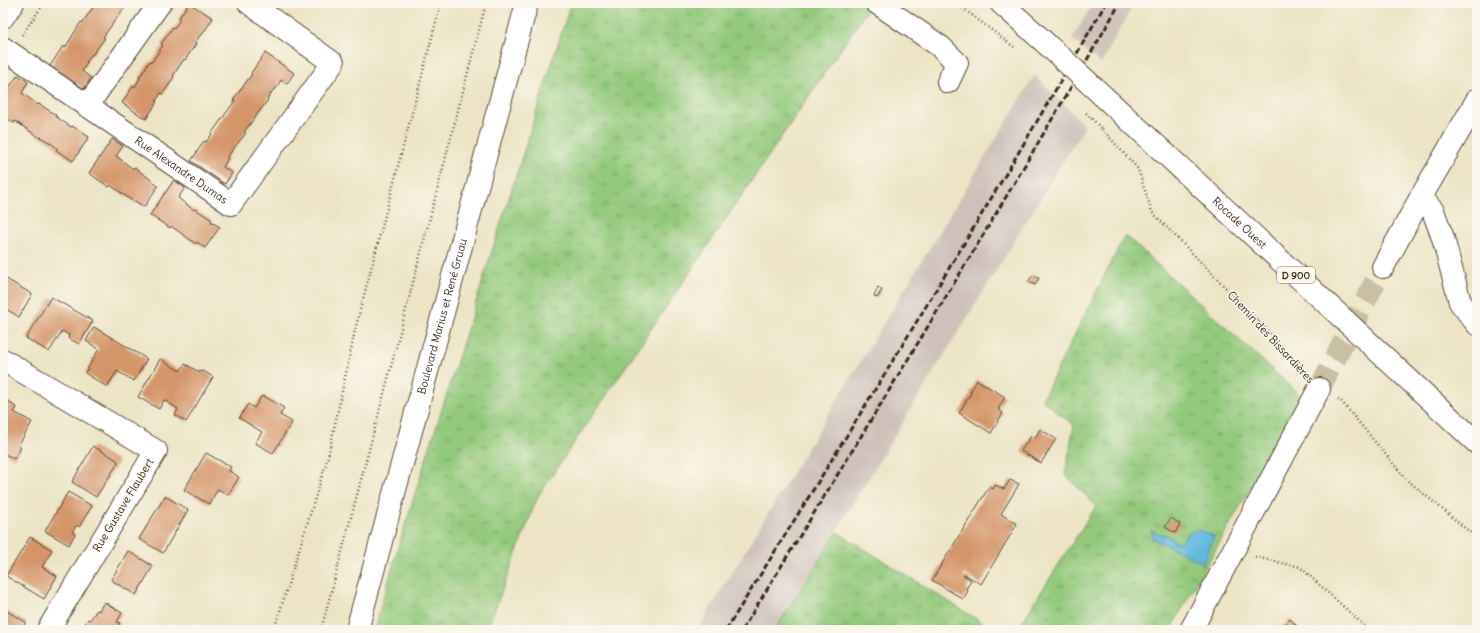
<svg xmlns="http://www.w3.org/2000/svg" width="1480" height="633" viewBox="0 0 1480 633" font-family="Delius,sans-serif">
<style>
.railway{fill:#cec1b9}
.grass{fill:url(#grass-tufts);stroke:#677a4d}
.water{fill:#61b9de;stroke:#4e727e}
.building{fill:#d49569}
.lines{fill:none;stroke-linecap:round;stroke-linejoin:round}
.minor-tunnel{stroke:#c9bfa4;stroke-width:22;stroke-dasharray:22 11;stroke-linecap:butt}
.minor-casing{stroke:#564637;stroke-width:24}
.major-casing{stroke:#564637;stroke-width:24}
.path{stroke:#564637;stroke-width:2.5;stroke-dasharray:1 3;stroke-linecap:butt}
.minor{stroke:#fff;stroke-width:22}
.major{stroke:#fff;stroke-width:22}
.rail{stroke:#3b2a1e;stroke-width:3;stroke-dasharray:6 3;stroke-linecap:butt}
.major-bridge-casing{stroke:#564637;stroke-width:24;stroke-linecap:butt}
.path-bridge{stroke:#564637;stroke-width:2.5;stroke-dasharray:1 3;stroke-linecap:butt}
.major-bridge{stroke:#fff;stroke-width:22}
.labels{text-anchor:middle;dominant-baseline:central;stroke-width:3;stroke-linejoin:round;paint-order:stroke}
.shield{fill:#fbf7ec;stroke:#75685c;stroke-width:1}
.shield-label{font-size:10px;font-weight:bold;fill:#3b2a1e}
.street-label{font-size:11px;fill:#3b2a1e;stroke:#fbf7ec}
</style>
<defs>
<pattern id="grass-tufts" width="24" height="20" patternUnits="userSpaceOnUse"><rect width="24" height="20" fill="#93c97c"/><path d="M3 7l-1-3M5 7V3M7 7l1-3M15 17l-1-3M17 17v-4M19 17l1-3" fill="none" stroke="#79a365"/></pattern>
</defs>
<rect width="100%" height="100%" fill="#fbf7ec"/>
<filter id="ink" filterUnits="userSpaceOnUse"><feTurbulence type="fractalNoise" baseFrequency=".025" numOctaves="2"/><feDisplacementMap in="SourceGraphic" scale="8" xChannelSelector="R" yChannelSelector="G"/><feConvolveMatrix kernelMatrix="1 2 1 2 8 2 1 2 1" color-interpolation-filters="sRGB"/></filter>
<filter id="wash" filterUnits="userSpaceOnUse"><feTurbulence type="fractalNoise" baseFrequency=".012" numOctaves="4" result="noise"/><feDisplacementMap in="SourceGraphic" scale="16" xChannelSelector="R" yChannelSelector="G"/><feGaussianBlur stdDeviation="0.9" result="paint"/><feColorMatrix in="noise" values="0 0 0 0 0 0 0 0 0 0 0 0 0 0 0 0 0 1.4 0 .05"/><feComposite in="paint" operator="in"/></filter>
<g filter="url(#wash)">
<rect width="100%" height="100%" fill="#ece4c5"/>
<g class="railway">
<path d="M1093 3H1134L1101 64 1072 39Z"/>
<path d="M1035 75 1085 126 775 630H697Z"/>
</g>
<g class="grass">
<path d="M571 3H872L538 496 487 630H374L400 541Z"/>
<path d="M1125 235 1302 397 1170 630H1017L1096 506 1065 474 1074 425 1042 400Z"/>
<path d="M837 532 994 630H995H775Z"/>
</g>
<path class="water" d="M1151 531 1167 536 1178 543C1182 541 1184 538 1187 534 1195 527 1207 532 1214 537L1203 563 1153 539Z"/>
<g id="blocks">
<g class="building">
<path d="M94 3H125L127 4 103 37 105 38 93 54H92L86 62 87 63 82 71 91 78 84 89 50 66 63 46 65 48 81 22 82 23 94 6 92 5Z"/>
<path d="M189 3 213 18 202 35 201 34 195 43 196 44 185 60 184 59 173 76 174 77 163 94 161 93 156 101 157 102 146 119 122 103 133 86 135 87 140 78H139L150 61 152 62 163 45 161 44 173 27 174 28 180 20 178 19Z"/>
<path d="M265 53 294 73 287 84 281 80 275 90 274 89 267 99 268 100 244 132 246 133 227 157 228 158 223 167 232 173 225 184 191 161 204 141 206 142 212 134H211L229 109 235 101 233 100 252 74 251 73Z"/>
<path d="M18 75 28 82 22 93 38 105 39 104 56 115 55 116 71 127 72 126 89 137 73 161 56 150 57 148 49 142 40 137V138L15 121 14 123 3 116V96Z"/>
<path d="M112 139 123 146 116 156 133 169 134 167 150 179V180L158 186 144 207 135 201 134 202 110 185 109 187 89 173Z"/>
<path d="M174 180 185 188 178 198 194 210 195 209 212 220 211 222 220 227 205 248 197 242 196 244 171 226 170 228 150 215Z"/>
<path d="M1033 275 1039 278 1035 285 1028 282Z"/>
<path d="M3 277 32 294 19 317 3 307Z"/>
<path d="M878 287 882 290 877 298 874 296Z"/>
<path d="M51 297 93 321 79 344 68 338 69 335 62 331 49 352 26 338Z"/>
<path d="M94 327 147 359 134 381 117 371 107 387 85 373 99 349 86 341Z"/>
<path d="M160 359 180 371 185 364 199 372 203 371 213 377 186 422 175 415 178 409 164 400 159 409 138 397Z"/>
<path d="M977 380 1005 397 998 409 1003 413 991 433 959 413 971 393 970 392Z"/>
<path d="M264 396 284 408 280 415 292 422 273 453 255 443 262 432 239 418 248 404 254 408 261 397Z"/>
<path d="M4 398 17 408 14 412 32 422 18 446 21 448 14 459 3 453V400Z"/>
<path d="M1040 429 1056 439 1041 463 1021 451 1031 436 1035 438Z"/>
<path d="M93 446 117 460 118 463 96 497 72 482Z"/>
<path d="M206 453 231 467 229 471 239 477 228 495 218 489 209 504 184 490Z"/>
<path d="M1010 480 1019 484 1001 514 1017 524 981 584 964 574 963 575 971 580 966 589 968 591 963 599 932 580 989 487 993 489 995 485 1004 489Z"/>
<path d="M68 492 92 506 79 527 77 525 72 532 75 534 69 545 45 531Z"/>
<path d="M165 496 188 510 163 553 139 539Z"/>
<path d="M1171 518 1180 524 1175 533 1165 527Z"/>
<path d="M30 537 52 550 42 567 57 576 44 599 6 576Z"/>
<path d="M128 551 153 566 136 595 111 580Z"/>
<path d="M104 602 122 613 117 622 120 623 116 630H81L88 619 90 620 97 610 99 611Z"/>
<path d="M3 604 6 605 3 609 26 622 21 630H3Z"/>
<path d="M1290 619 1301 630H1276L1279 626 1281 628Z"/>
</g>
</g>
</g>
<g filter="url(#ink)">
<use href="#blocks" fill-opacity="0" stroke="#564637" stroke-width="1"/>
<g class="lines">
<path class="minor-tunnel" d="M1319 389 1383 267"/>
<g class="minor-casing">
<g id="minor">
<path d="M877 3 941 47 957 63 948 82"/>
<path d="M3 17 13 3"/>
<path id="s1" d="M3 48 231 204 333 63 249 3"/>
<path d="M87 106 160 3"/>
<path d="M1421 197 1433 211 1443 238 1460 302 1477 324"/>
<path d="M1383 267 1421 197 1477 100"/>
<path d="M3 360 156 451 48 630"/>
<path d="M1191 630 1319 389"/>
</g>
</g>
<g class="major-casing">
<g id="major">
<path d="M1001 3 1041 39"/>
<path id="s2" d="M1115 107 1477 443"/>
<path id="s3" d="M357 630 527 3"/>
</g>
</g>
<g class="path">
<path d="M956 3 1014 47"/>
<path d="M22 35 44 3"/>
<path d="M1102 129 1138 169 1152 212 1266 329 1304 373"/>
<path d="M1338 399 1341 401 1406 479 1477 538"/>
<path d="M1255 557 1300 567 1369 630"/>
<path d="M274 630 328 457 356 326 441 3"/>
<path d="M321 630 386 386 486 3"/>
</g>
<use href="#minor" class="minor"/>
<use href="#major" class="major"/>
<g class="rail">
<path d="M726 630C855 423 984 215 1106 3"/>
<path d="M742 630C870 422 998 214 1120 3"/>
</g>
<g class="major-bridge-casing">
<path id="major-bridge" d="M1041 39 1115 107"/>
</g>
<path class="path-bridge" d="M1086 113 1102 129"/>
<use href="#major-bridge" class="major-bridge"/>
</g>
</g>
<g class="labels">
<rect class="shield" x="1277" y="267" width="38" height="16" rx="3"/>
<g class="shield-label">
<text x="1296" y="275">D 900</text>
</g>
<g class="street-label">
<text stroke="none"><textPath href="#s1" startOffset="216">Rue Alexandre Dumas</textPath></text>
<text stroke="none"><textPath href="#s2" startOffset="170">Rocade Ouest</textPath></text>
<text stroke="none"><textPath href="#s3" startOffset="325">Boulevard Marius et René Gruau</textPath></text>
<text transform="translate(1271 337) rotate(47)">Chemin des Bissardières</text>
<text transform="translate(123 505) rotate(-59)">Rue Gustave Flaubert</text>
</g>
</g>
<rect width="1480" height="633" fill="none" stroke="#fbf7ec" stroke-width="16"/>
</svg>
